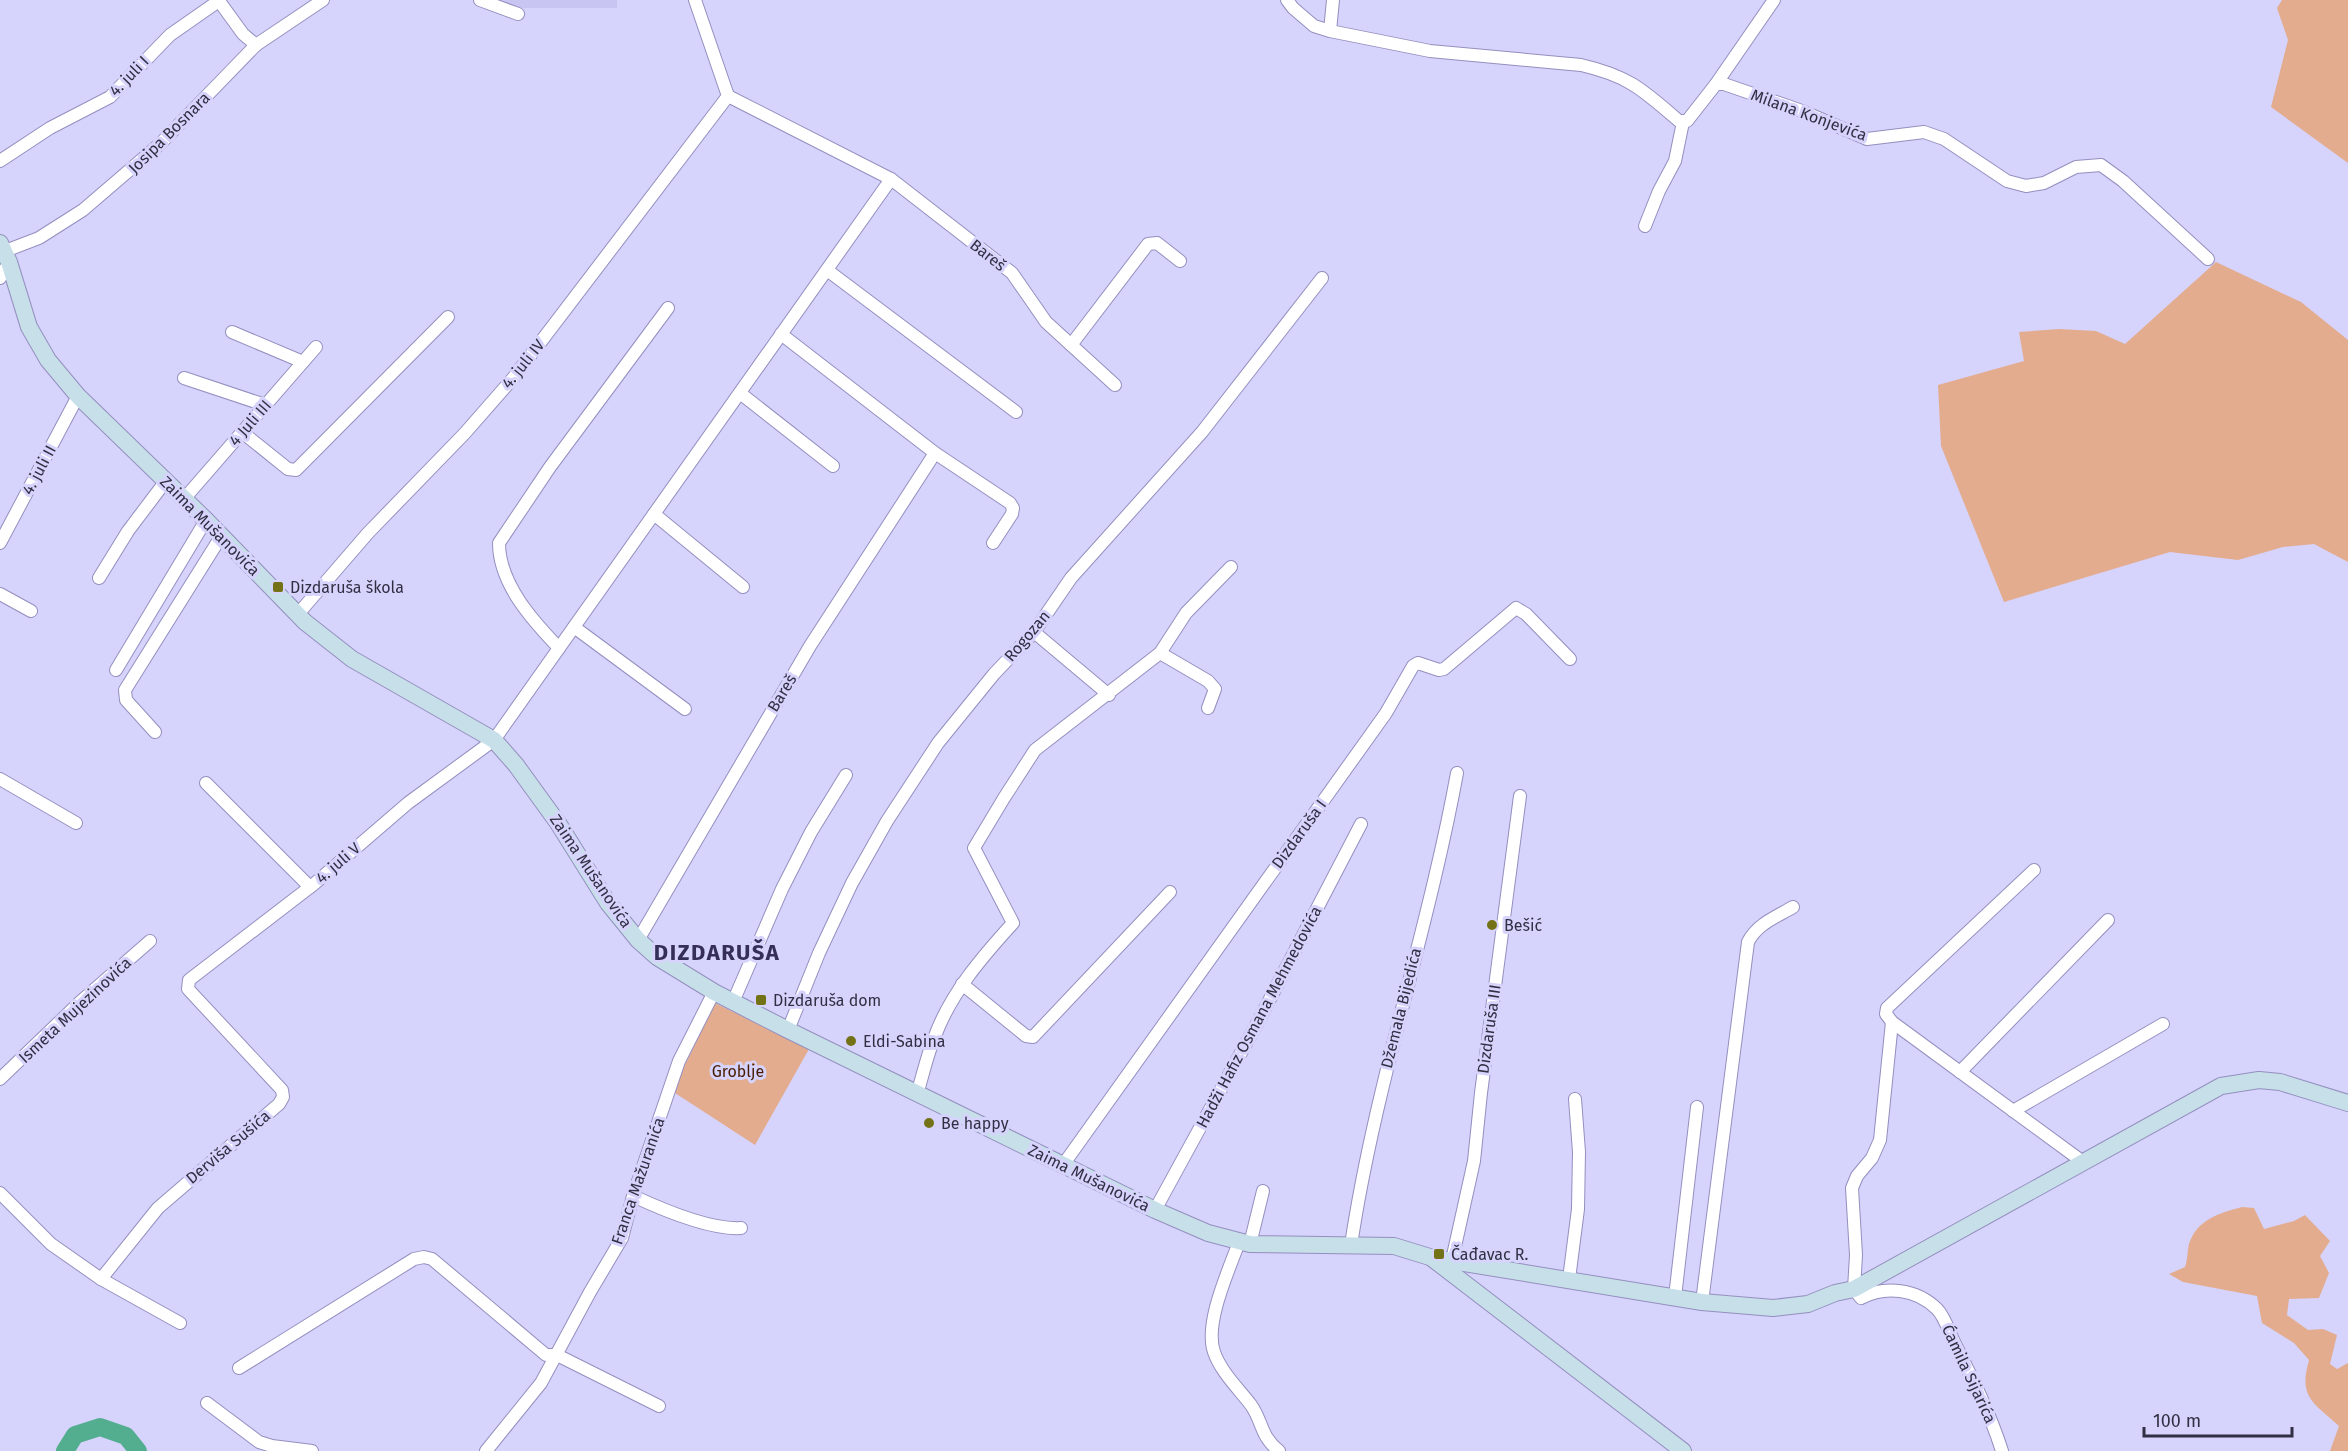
<svg xmlns="http://www.w3.org/2000/svg" width="2348" height="1451" viewBox="0 0 2348 1451" font-family="'Fira Sans',sans-serif">
<style>
.built{fill:#c9c5f2}
.green{fill:#e4ac8e}
.lines{fill:none;stroke-linecap:round;stroke-linejoin:round}
.river{stroke:#53ae8f;stroke-width:18}
.street-casing{stroke:#948fbf;stroke-width:14}
.secondary-casing{stroke:#948fbf;stroke-width:18}
.street{stroke:#fff;stroke-width:12}
.secondary{stroke:#c7dfe9;stroke-width:16}
.poi-dot{fill:#747217;stroke:#d6d3fc;stroke-width:2}
.labels{text-anchor:middle;dominant-baseline:central;stroke-width:6;stroke-linejoin:round;paint-order:stroke}
.street-label{font-size:16px;fill:#312f43;stroke:#d6d3fc}
.poi-label{font-size:16px;fill:#312f43;stroke:#d6d3fc;text-anchor:start}
.park-label{font-size:16px;fill:#471b00;stroke:#d6d3fc}
.district-label{font-size:22px;font-weight:bold;letter-spacing:1.5px;fill:#352f57;stroke:#d6d3fc}
</style>
<rect width="100%" height="100%" fill="#d6d3fc"/>
<path class="built" d="M498 0H617V8H522L505 4Z"/>
<g class="green">
<path d="M2282 0H2348V163L2271 107 2288 40 2277 8Z"/>
<path d="M2216 262 2301 302 2348 340V562L2314 544 2283 547 2238 560 2170 552 2004 602 1941 446 1938 385 2024 361 2019 332 2059 329 2096 331 2125 344Z"/>
<path d="M715 1003 809 1049 755 1145 675 1093 682 1071Z"/>
<path d="M2242 1207 2254 1208 2264 1229 2294 1221 2305 1215 2330 1241 2320 1256 2329 1273 2319 1298 2289 1299 2287 1315 2308 1330 2323 1329 2337 1335 2330 1364 2337 1369 2348 1363V1451H2330L2339 1426C2314 1403 2298 1398 2309 1360L2294 1343 2262 1323 2257 1296 2183 1282 2169 1274 2185 1267C2188 1259 2187 1251 2189 1244 2197 1219 2220 1213 2242 1207Z"/>
</g>
<g class="lines">
<path class="river" d="M65 1451 75 1435 100 1427 126 1436 138 1451"/>
<g class="street-casing">
<g id="street">
<path d="M480 0 518 14"/>
<path d="M695 0 728 96"/>
<path d="M1287 0 1293 8 1314 26 1330 31 1430 51 1581 65C1629 76 1643 90 1679 121H1687L1716 84H1724L1802 111 1867 139 1924 132 1944 139 2007 181 2026 186 2044 183 2076 167 2101 165 2123 181 2208 259"/>
<path d="M219 1 243 34 256 45"/>
<path d="M1330 31 1333 0"/>
<path d="M1716 84 1774 0"/>
<path d="M728 96 891 179 1012 273 1046 322 1115 385"/>
<path d="M0 161 50 128 110 97 170 35 220 0"/>
<path d="M1645 226 1659 191 1675 161 1683 122"/>
<path d="M5 251 39 238 83 210 161 143 256 45 323 0"/>
<path d="M827 270 1016 412"/>
<path d="M0 278 9 262"/>
<path d="M232 332 303 362"/>
<path d="M1071 345 1148 244 1157 243 1180 261"/>
<path d="M184 378 265 405"/>
<path d="M740 393 833 466"/>
<path d="M242 432 288 469 296 470 448 317"/>
<path d="M935 453 1010 503 1013 508 1012 514 993 543"/>
<path d="M184 499 316 347"/>
<path d="M654 514 743 587"/>
<path d="M0 543 78 396"/>
<path d="M99 578 128 531 165 482"/>
<path d="M0 594 31 611"/>
<path d="M298 614 368 533 465 433 514 377 728 96"/>
<path d="M574 627 685 709"/>
<path d="M1034 632 1109 695"/>
<path d="M559 648C533 621 499 584 499 543L550 467 668 308"/>
<path d="M1160 653 1208 681 1215 689 1208 708"/>
<path d="M116 670 206 520"/>
<path d="M155 732 126 700 125 690 222 535"/>
<path d="M0 779 76 823"/>
<path d="M206 783 310 887"/>
<path d="M2034 870 1887 1008 1886 1014 1892 1022 2083 1162"/>
<path d="M638 940 810 646 935 453 781 334"/>
<path d="M962 984 1026 1036 1033 1037 1170 892"/>
<path d="M733 1002 782 889 811 832 846 775"/>
<path d="M1892 1022 1880 1140 1872 1158 1857 1176 1852 1188 1856 1255 1854 1289 1861 1298C1885 1285 1917 1289 1937 1309 1945 1317 1949 1332 1954 1342 1972 1378 1990 1413 2002 1451"/>
<path d="M788 1030 819 953 852 883 887 821 938 743 994 674 1034 632 1071 578 1202 432 1322 278"/>
<path d="M1960 1072 2108 920"/>
<path d="M0 1079 79 1003 150 941"/>
<path d="M917 1094C923 1075 927 1055 935 1036 951 993 982 957 1013 923L974 848 1004 798 1035 750 1160 653 1186 613 1231 567"/>
<path d="M2013 1111 2163 1024"/>
<path d="M1063 1165 1386 713 1413 666 1418 663 1439 670 1444 669 1516 608 1526 614 1570 659"/>
<path d="M0 1193 51 1244 101 1279 180 1323"/>
<path d="M633 1196C661 1209 711 1230 741 1228"/>
<path d="M1155 1210 1260 1018 1361 824"/>
<path d="M1239 1242C1229 1270 1204 1323 1214 1352 1221 1372 1238 1388 1251 1405 1263 1422 1260 1436 1279 1451"/>
<path d="M1250 1244 1263 1191"/>
<path d="M1351 1245C1375 1085 1428 932 1457 773"/>
<path d="M1452 1260 1474 1161 1481 1093 1520 796"/>
<path d="M101 1279 158 1208 279 1104 283 1097 282 1090 188 989 189 980 314 884 408 803 494 740 891 179"/>
<path d="M1569 1279 1578 1209 1579 1152 1575 1099"/>
<path d="M1675 1297 1697 1107"/>
<path d="M1702 1302 1748 942C1757 924 1776 917 1793 907"/>
<path d="M239 1368 414 1259 424 1257 432 1259 546 1355H557L659 1406"/>
<path d="M207 1403 259 1442 272 1446 312 1451"/>
<path d="M486 1451 541 1383 590 1292 622 1238 633 1196 679 1061 714 992"/>
</g>
</g>
<g class="secondary-casing">
<g id="secondary">
<path d="M0 243 9 262 29 327 48 360 78 396 206 520 305 622 352 659 494 740 516 765 558 823 608 903 638 940 657 957 714 992 788 1030 1155 1210 1208 1233 1250 1244 1394 1246 1433 1258 1702 1302 1773 1308 1808 1304 1835 1293 1854 1289 2221 1086 2259 1080 2280 1082 2348 1103"/>
<path d="M1433 1259 1683 1451"/>
</g>
</g>
<use href="#street" class="street"/>
<use href="#secondary" class="secondary"/>
</g>
<g class="poi-dot">
<rect x="272" y="581" width="12" height="12" rx="3"/>
<circle cx="1492" cy="925" r="6"/>
<rect x="755" y="994" width="12" height="12" rx="3"/>
<circle cx="851" cy="1041" r="6"/>
<circle cx="929" cy="1123" r="6"/>
<rect x="1433" y="1248" width="12" height="12" rx="3"/>
</g>
<g class="labels">
<g class="street-label">
<text transform="translate(129 76) rotate(-46)">4. juli I</text>
<text transform="translate(1809 115) rotate(20)">Milana Konjevića</text>
<text transform="translate(169 133) rotate(-45)">Josipa Bosnara</text>
<text transform="translate(988 255) rotate(38)">Bareš</text>
<text transform="translate(523 364) rotate(-51)">4. juli IV</text>
<text transform="translate(250 423) rotate(-49)">4 Juli III</text>
<text transform="translate(39 470) rotate(-62)">4. juli II</text>
<text transform="translate(210 526) rotate(45)">Zaima Mušanovića</text>
<text transform="translate(1027 636) rotate(-50)">Rogozan</text>
<text transform="translate(782 693) rotate(-59)">Bareš</text>
<text transform="translate(1299 834) rotate(-54)">Dizdaruša I</text>
<text transform="translate(338 863) rotate(-41)">4. juli V</text>
<text transform="translate(591 871) rotate(56)">Zaima Mušanovića</text>
<text transform="translate(1401 1008) rotate(-76)">Džemala Bijedića</text>
<text transform="translate(75 1010) rotate(-43)">Ismeta Mujezinovića</text>
<text transform="translate(1259 1017) rotate(-62)">Hadži Hafiz Osmana Mehmedovića</text>
<text transform="translate(1489 1029) rotate(-82)">Dizdaruša III</text>
<text transform="translate(228 1147) rotate(-40)">Derviša Sušića</text>
<text transform="translate(1089 1178) rotate(26)">Zaima Mušanovića</text>
<text transform="translate(638 1181) rotate(-71)">Franca Mažuranića</text>
<text transform="translate(1969 1374) rotate(65)">Ćamila Sijarića</text>
</g>
<g class="poi-label">
<text x="290" y="587">Dizdaruša škola</text>
<text x="1504" y="925">Bešić</text>
<text x="773" y="1000">Dizdaruša dom</text>
<text x="863" y="1041">Eldi-Sabina</text>
<text x="941" y="1123">Be happy</text>
<text x="1451" y="1254">Čađavac R.</text>
</g>
<g class="park-label">
<text x="738" y="1071">Groblje</text>
</g>
<g class="district-label">
<text x="717" y="952">DIZDARUŠA</text>
</g>
</g>
<path d="M2144 1427v9h148v-9" fill="none" stroke="#312f43" stroke-width="3"/>
<text x="2153" y="1427" font-size="18" fill="#312f43" stroke="#d6d3fc" stroke-width="4.5" paint-order="stroke">100 m</text>
</svg>
